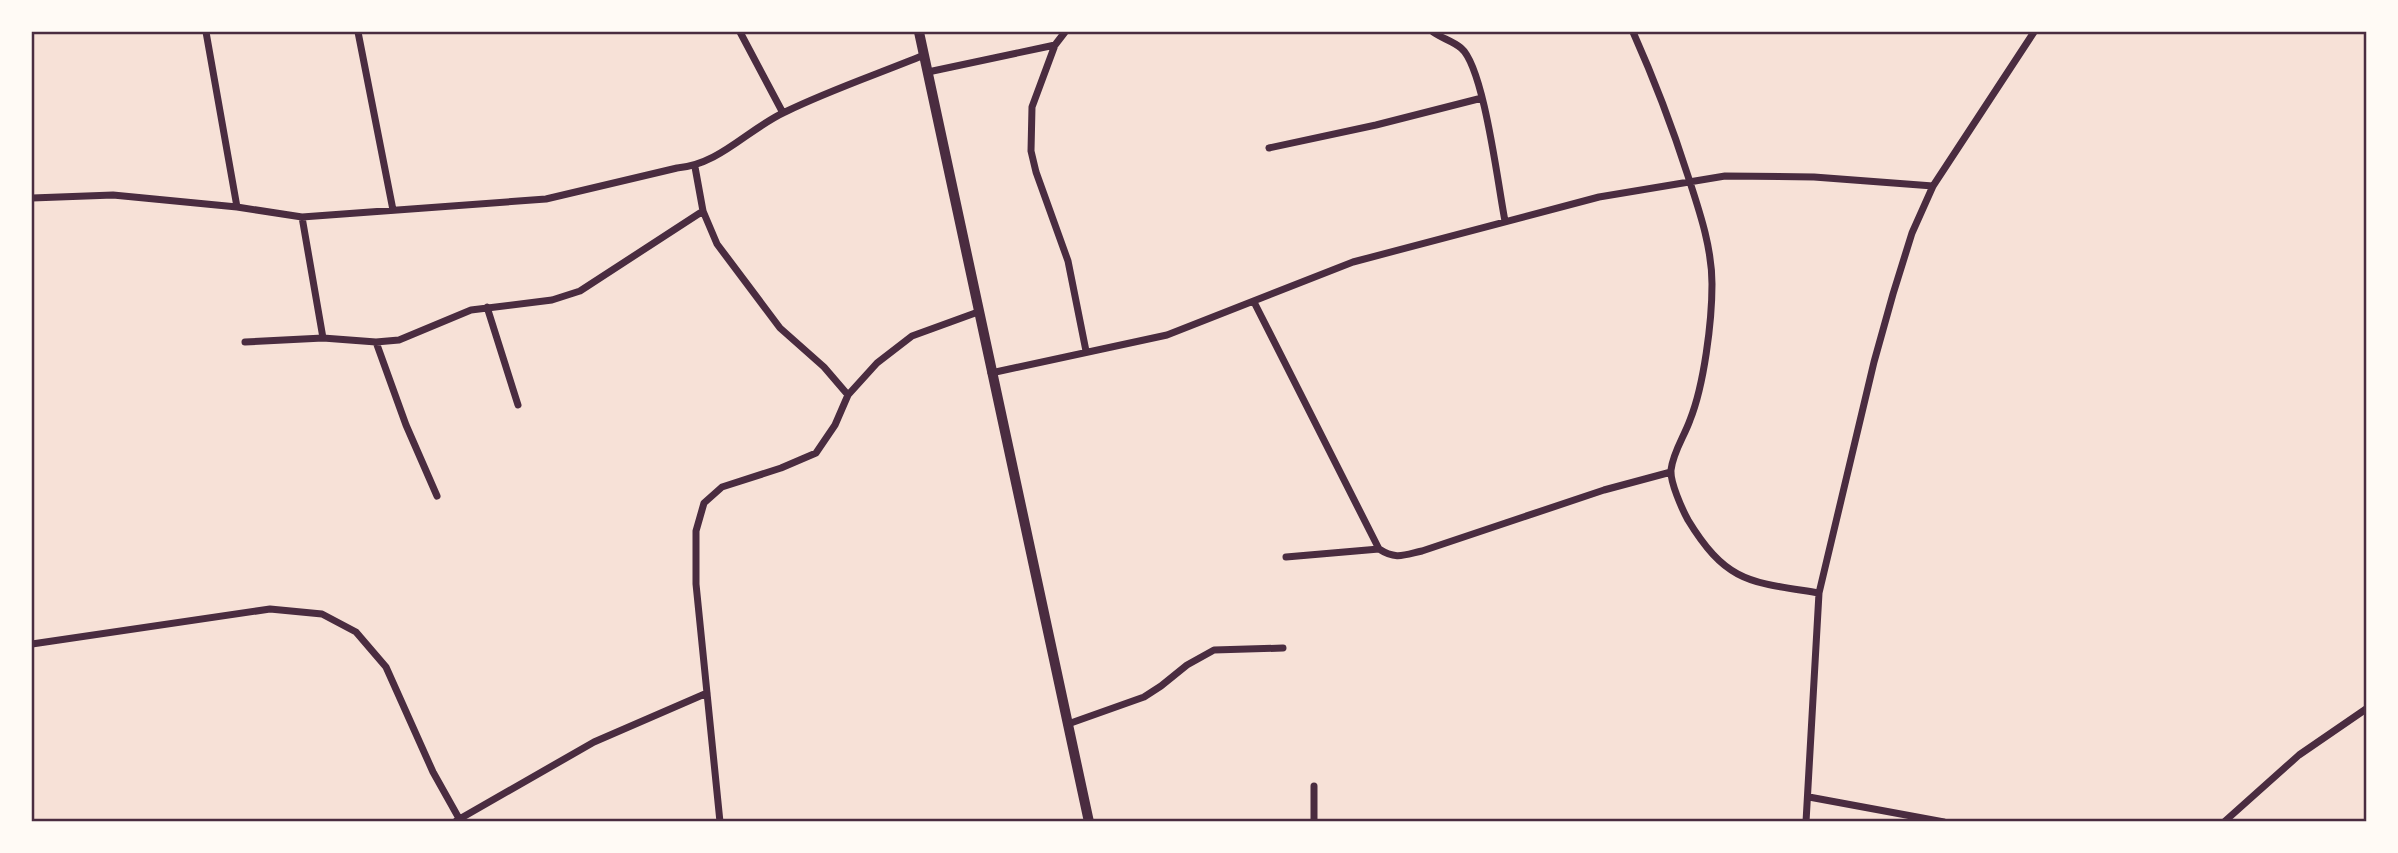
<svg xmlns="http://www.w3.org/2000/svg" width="2398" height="853" font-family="Raleway,sans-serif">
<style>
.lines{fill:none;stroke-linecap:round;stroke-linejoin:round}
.minor{stroke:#4a2c40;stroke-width:7}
.tertiary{stroke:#4a2c40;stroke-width:10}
.neatline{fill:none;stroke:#4a2c40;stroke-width:2.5}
</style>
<rect width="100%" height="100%" fill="#f7e1d7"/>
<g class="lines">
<path class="minor" d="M 206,32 L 237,207
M 358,32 L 393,210
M 740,32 L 783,113
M 1065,32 L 1055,45 L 1032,107 L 1031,151 L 1036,172 L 1068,261 L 1086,351
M 1433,32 C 1441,38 1453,41 1461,48 C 1484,67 1498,186 1505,221
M 1633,32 C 1654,79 1672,126 1688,176 C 1699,210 1712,247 1712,284 C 1712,322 1704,385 1690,420 C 1684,437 1673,452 1671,470 C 1670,482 1682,509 1688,520 C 1727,584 1751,582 1819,593
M 928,72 L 1055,45
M 1269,148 L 1376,125 L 1482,98
M 695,167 L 703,211 L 717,244 L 780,328 L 824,367 L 848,395
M 32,198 L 113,195 L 237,207 L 302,217 L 546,199 L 677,168 C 719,165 748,129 785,112 C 830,90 878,74 924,55
M 302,217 L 323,338
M 1254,302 L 1379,549 C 1396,560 1404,555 1422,551 L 1604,490 L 1671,472
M 487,307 L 518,405
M 245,342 L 323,338 L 376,342 L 399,340 L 471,310 L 552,300 L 580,291 L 703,211
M 376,342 L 406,425 L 437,496
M 991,373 L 1167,335 L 1353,262 L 1599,197 L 1725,176 L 1814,177 L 1933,186
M 1286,557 L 1379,549
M 32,644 L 270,609 L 322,614 L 356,632 L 386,667 L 433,772 L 461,822
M 1068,724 L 1144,697 L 1161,686 L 1187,665 L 1214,650 L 1283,648
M 1809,797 L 1944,822
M 456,821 L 594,742 L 707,693
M 720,822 L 696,584 L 696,531 L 704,503 L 722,487 L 781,468 L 816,453 L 835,425 L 848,395 L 877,363 L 912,336 L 978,312
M 1314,822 L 1314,786
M 1806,822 L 1819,593 L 1874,362 L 1893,294 L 1912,233 L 1933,186 L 2034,32
M 2224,822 L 2299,755 L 2366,709"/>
<path class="tertiary" d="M 919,32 L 1089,822"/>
</g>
<rect width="2398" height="853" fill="none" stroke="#fffaf5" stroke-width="66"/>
<rect x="33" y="33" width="2332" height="787" class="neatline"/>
</svg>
